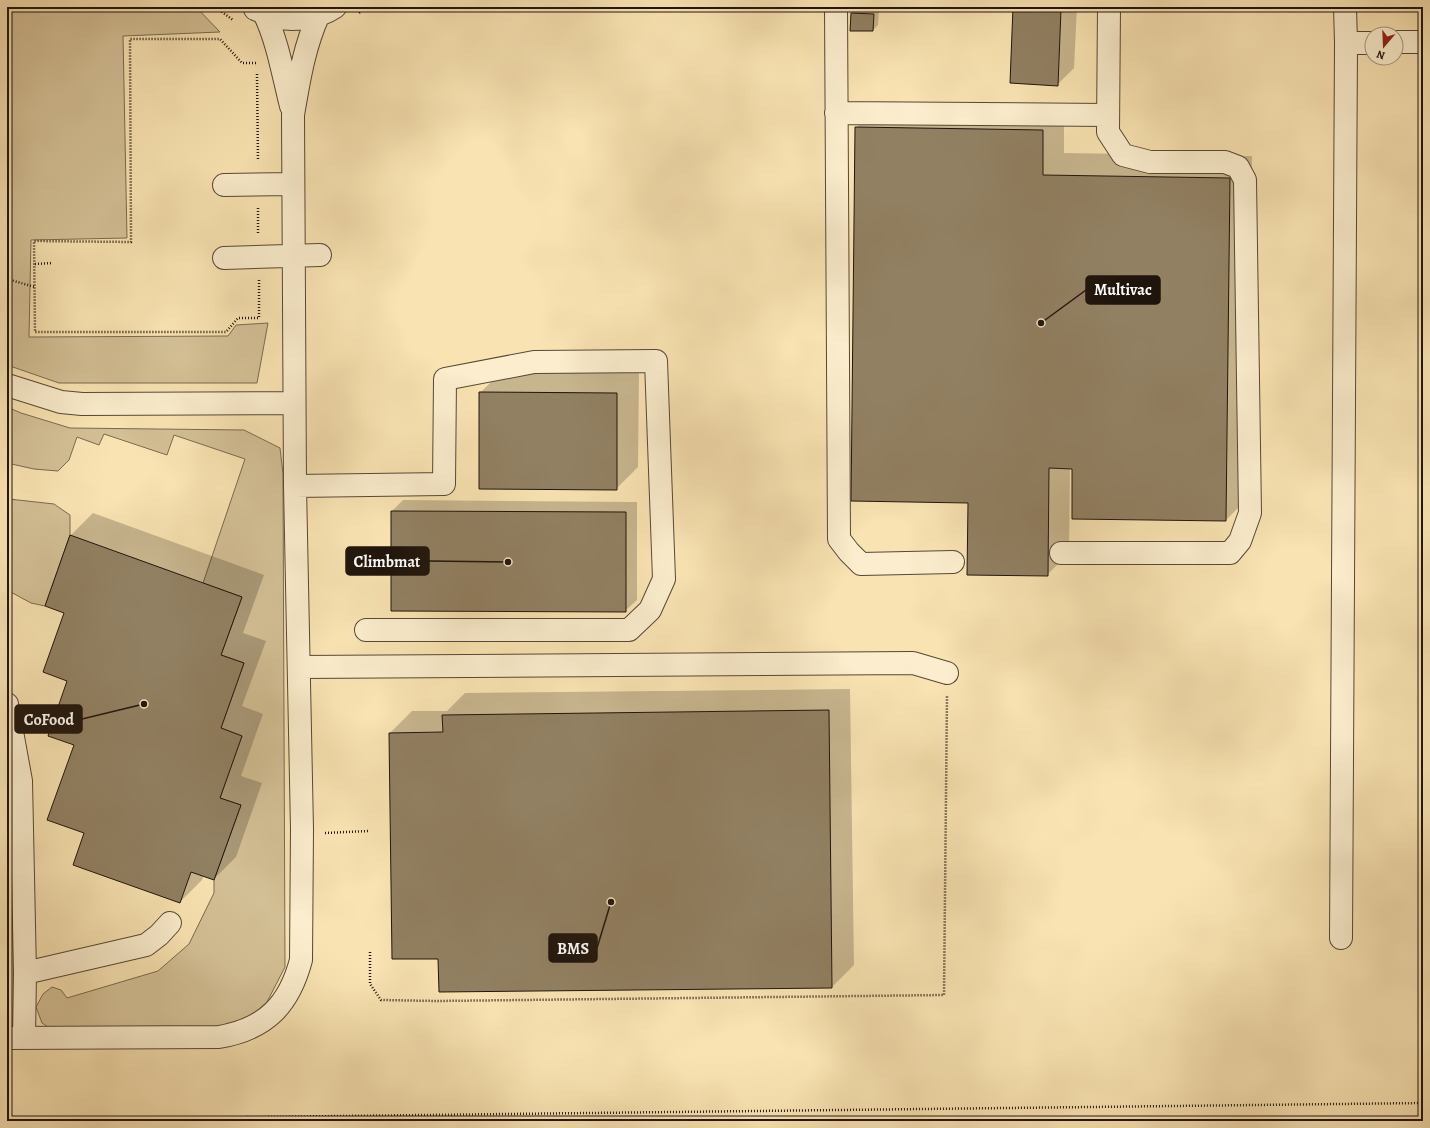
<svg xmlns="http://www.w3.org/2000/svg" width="1430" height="1128" font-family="Alegreya,serif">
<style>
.green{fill:#d4c096;stroke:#7a6a51}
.shadow{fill:#0003}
.building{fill:#918062;stroke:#20150c}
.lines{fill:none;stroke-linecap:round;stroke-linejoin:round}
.minor-casing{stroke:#564836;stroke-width:24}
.path{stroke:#20150c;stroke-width:2.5;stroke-dasharray:1 2;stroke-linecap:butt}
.minor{stroke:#fbedcd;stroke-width:22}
.leader{fill:none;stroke:#20150c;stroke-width:1.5}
.callout-dot{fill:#20150c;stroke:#fbedcd;stroke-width:1.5}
.callout{fill:#20150c;stroke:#20150c;stroke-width:1.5}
.callout-label{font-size:16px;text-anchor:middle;font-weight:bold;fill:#fff}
</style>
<rect width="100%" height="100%" fill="#f9e3b2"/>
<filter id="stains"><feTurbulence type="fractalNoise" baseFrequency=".005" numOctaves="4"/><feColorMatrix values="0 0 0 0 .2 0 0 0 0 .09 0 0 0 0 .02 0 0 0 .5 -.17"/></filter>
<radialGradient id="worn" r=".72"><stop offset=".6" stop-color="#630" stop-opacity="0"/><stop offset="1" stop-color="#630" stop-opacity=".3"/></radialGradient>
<path class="green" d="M 7,7 L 196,7 L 220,32 L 123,36 L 127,238 L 31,240 L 29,337 L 228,336 L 236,325 L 268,323 L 257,383 L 59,383 L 7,365 Z
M 7,407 L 21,413 L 70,428 L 244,430 L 280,448 L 283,474 L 285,967 L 267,1002 L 242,1024 L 210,1028 L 54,1031 L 42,1023 L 36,1007 L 43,994 L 52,987 L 61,990 L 67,998 L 158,971 L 189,944 L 214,893 L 214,880 L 241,805 L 220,798 L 242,736 L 221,728 L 244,663 L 221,655 L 242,597 L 203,583 L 245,459 L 174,435 L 167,455 L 104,434 L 99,445 L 77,437 L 69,460 L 58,471 L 34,469 L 7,463 Z
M 9,499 L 54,504 L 70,515 L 70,535 L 45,606 L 31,603 L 7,590 L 7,501 Z"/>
<path class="shadow" d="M 1014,7 L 1077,7 L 1074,68 L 1057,85 Z
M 857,8 L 879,9 L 878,25 L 873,30 L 852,14 Z
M 878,106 L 1064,109 L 1064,153 L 1252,156 L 1248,498 L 1226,520 L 1070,468 L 1069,553 L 1047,575 L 969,502 L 856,128 Z
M 502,371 L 639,372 L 638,467 L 616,489 L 480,393 Z
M 403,500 L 637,502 L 637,600 L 625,611 L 392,511 Z
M 93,513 L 264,575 L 243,633 L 266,641 L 242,706 L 263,714 L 241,776 L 262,783 L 236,857 L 214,879 L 204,875 L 202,880 L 180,902 L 86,833 L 69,680 L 65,612 L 71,535 Z
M 850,689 L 854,965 L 832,987 L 439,958 L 390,733 L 412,711 L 447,711 L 465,693 Z"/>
<path class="building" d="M 1013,7 L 1061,9 L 1058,86 L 1010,83 Z
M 851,13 L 874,14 L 873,31 L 850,31 Z
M 855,127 L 1043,130 L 1043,175 L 1230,178 L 1226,521 L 1072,519 L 1072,469 L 1049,468 L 1048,576 L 967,575 L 968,503 L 851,501 Z
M 479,392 L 617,393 L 617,490 L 479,489 Z
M 391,511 L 626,512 L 626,612 L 391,611 Z
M 70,535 L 242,597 L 221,655 L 244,663 L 221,728 L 242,736 L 220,798 L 241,805 L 214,880 L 191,872 L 180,903 L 73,865 L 84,833 L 47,820 L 74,745 L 48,736 L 67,681 L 43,672 L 64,613 L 45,606 Z
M 829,710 L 832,988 L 439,992 L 438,959 L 392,959 L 389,733 L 443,732 L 442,715 Z"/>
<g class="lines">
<defs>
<path id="minor" d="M 836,7 L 839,539 L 849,552 L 861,564 L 953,562
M 255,9 C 261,11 267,15 273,17 C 293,21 317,19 335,7
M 264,13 C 278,42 283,75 291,106
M 1396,42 L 1423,42
M 1346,43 L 1372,43
M 836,113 L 1108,115
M 224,185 L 293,184
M 224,258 L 320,255
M 7,385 L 61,402 L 82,404 L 294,403
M 295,486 L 444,484 L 445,379 L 534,362 L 656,361 L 664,579 L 650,610 L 629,630 L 366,630
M 1061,553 L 1230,553 L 1240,541 L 1250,513 L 1245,180 L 1238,167 L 1225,162 L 1150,162 L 1123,155 L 1108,132 L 1109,7
M 299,667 L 913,663 L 947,673
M 7,704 L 21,781 L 25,973 L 24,1038
M 1341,938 L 1346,43 L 1345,7
M 25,973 L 146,945 L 159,935 L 170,923
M 7,1038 L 219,1037 C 266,1029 289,1005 301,960 L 302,829 L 295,486 L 293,115 C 299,80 304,47 319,14"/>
</defs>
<use href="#minor" class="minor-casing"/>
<path class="path" d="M 218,7 L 222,12 L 233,20
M 359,13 L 366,7
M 256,63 L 242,63 L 220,39 L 130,39 L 131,242 L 34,241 L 35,332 L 226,332 L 238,318 L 259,318 L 259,280
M 257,74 L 258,161
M 258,208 L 258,233
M 35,264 L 53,263
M 7,279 L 35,287
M 325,833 L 368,831
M 370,952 L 370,984 L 381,1000 L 437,1001 L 944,995 L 947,695
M 7,1120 L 1423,1103"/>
<use href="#minor" class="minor"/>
</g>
<path class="leader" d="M1041 323L1086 290M508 562L429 561M144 704L82 719M611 902L597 948"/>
<g class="callout-dot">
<circle cx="1041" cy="323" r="4"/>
<circle cx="508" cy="562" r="4"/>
<circle cx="144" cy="704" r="4"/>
<circle cx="611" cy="902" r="4"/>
</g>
<g class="callout">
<rect x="1086" y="276" width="74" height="28" rx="4"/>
<rect x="346" y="547" width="83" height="28" rx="4"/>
<rect x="15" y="705" width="67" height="28" rx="4"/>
<rect x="549" y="934" width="48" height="28" rx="4"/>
</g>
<g class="callout-label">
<text x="1123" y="295">Multivac</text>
<text x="387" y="567">Climbmat</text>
<text x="49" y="725">CoFood</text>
<text x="573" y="954">BMS</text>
</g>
<rect width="1430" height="1128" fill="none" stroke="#f9e3b2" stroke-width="24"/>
<rect x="8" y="8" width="1414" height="1112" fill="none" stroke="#20150c" stroke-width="2"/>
<rect x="12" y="12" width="1406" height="1104" fill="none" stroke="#20150c"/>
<g transform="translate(1384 46) rotate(199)"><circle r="19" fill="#fbedcd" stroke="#a39780"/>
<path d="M0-3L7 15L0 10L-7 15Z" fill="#8f2418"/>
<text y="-6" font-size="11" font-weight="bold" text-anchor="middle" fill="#20150c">N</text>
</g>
<rect width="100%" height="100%" filter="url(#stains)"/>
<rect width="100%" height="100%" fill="url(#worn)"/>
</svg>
